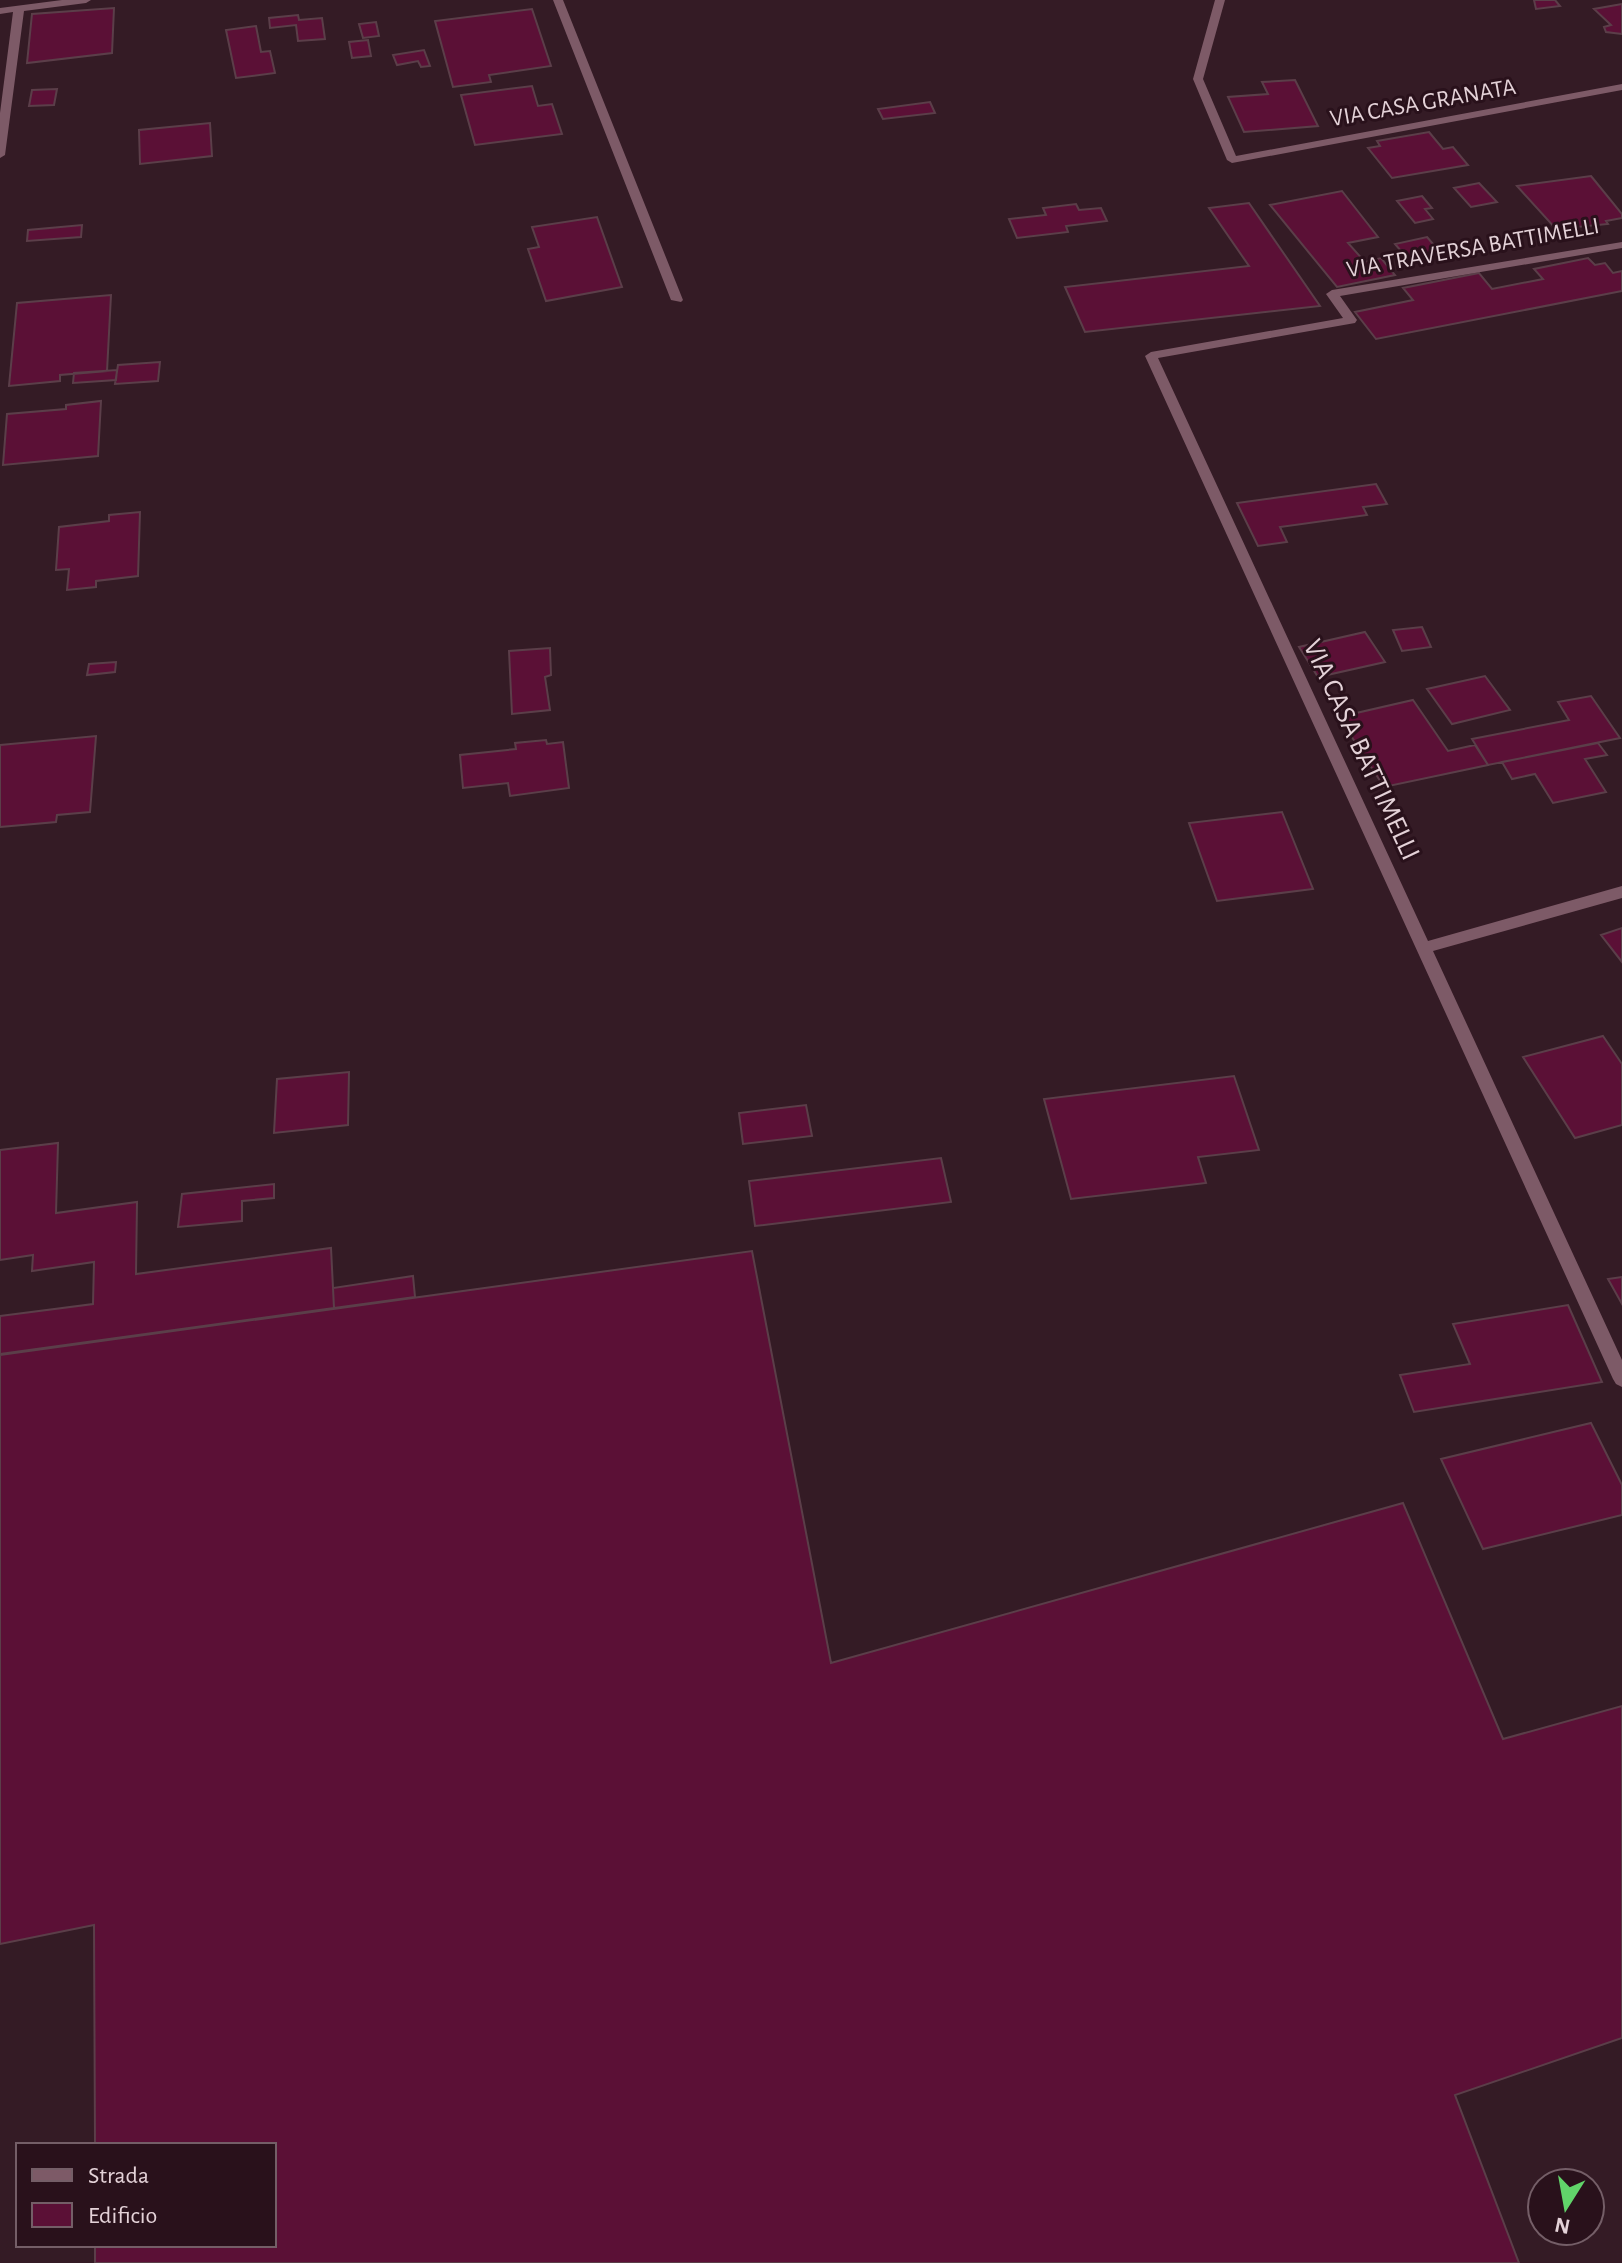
<svg xmlns="http://www.w3.org/2000/svg" width="1622" height="2263" font-family="'Alegreya Sans',sans-serif">
<style>
.building{fill:#5b1036;stroke:#5b3e49;stroke-width:2}
.lines{fill:none;stroke-linecap:round;stroke-linejoin:round}
.minor{fill:#7d5a67;fill-rule:evenodd}
.labels{text-anchor:middle;dominant-baseline:central;stroke-width:6;stroke-linejoin:round;paint-order:stroke}
.far-street-label{font-size:24px;fill:#e4d2d8;stroke:#29111b}
.street-label{font-size:28px;fill:#e4d2d8;stroke:#29111b}
</style>
<rect width="100%" height="100%" fill="#341b25"/>
<path class="building" d="M 1534,0 L 1555,0 L 1560,6 L 1536,9 Z
M 1622,4 L 1622,34 L 1606,32 L 1604,27 L 1611,25 L 1594,9 Z
M 114,8 L 112,53 L 27,63 L 32,14 Z
M 532,9 L 551,66 L 489,75 L 491,82 L 453,87 L 435,21 Z
M 298,15 L 299,20 L 322,18 L 325,39 L 298,41 L 296,25 L 270,28 L 269,18 Z
M 376,22 L 379,36 L 363,38 L 359,24 Z
M 256,26 L 261,52 L 270,51 L 275,73 L 236,78 L 226,30 Z
M 368,40 L 371,56 L 352,58 L 349,42 Z
M 424,50 L 430,66 L 421,67 L 418,61 L 397,65 L 393,55 Z
M 1295,80 L 1318,126 L 1244,132 L 1228,97 L 1268,94 L 1262,82 Z
M 532,86 L 538,106 L 552,104 L 562,134 L 475,145 L 461,95 Z
M 57,89 L 54,105 L 29,106 L 32,90 Z
M 930,102 L 935,113 L 883,119 L 878,109 Z
M 210,123 L 212,156 L 140,164 L 139,130 Z
M 1429,132 L 1443,149 L 1453,147 L 1468,165 L 1392,178 L 1368,148 L 1380,146 L 1377,141 Z
M 1591,176 L 1622,214 L 1622,218 L 1606,221 L 1608,224 L 1556,229 L 1517,186 Z
M 1479,183 L 1497,202 L 1471,207 L 1454,188 Z
M 1342,191 L 1378,237 L 1348,243 L 1365,262 L 1381,258 L 1395,275 L 1337,287 L 1270,205 Z
M 1422,196 L 1432,208 L 1425,209 L 1433,219 L 1415,223 L 1397,201 Z
M 1249,203 L 1320,306 L 1085,332 L 1065,287 L 1249,266 L 1209,208 Z
M 1076,204 L 1079,210 L 1101,208 L 1107,221 L 1066,226 L 1068,232 L 1017,238 L 1009,219 L 1046,215 L 1043,208 Z
M 597,217 L 622,287 L 546,301 L 528,249 L 539,247 L 532,227 Z
M 82,225 L 81,237 L 27,241 L 28,230 Z
M 1427,237 L 1439,251 L 1407,258 L 1395,244 Z
M 1588,258 L 1595,265 L 1605,263 L 1613,273 L 1622,271 L 1622,291 L 1376,339 L 1355,312 L 1413,300 L 1403,288 L 1479,273 L 1492,289 L 1543,279 L 1534,269 Z
M 111,295 L 107,371 L 60,375 L 60,381 L 9,386 L 17,303 Z
M 160,362 L 158,381 L 115,384 L 118,365 Z
M 117,370 L 116,380 L 73,383 L 74,373 Z
M 101,401 L 98,456 L 3,465 L 7,414 L 66,409 L 66,405 Z
M 1376,484 L 1387,504 L 1363,507 L 1367,515 L 1280,527 L 1287,542 L 1258,546 L 1237,503 Z
M 140,512 L 138,576 L 96,581 L 96,587 L 67,590 L 69,569 L 56,570 L 59,527 L 109,521 L 109,515 Z
M 1422,627 L 1431,647 L 1402,651 L 1393,630 Z
M 1365,632 L 1385,662 L 1318,677 L 1299,647 Z
M 550,648 L 551,675 L 545,677 L 550,710 L 512,714 L 509,651 Z
M 116,662 L 115,672 L 87,675 L 89,664 Z
M 1485,676 L 1510,710 L 1452,724 L 1427,689 Z
M 1591,696 L 1620,738 L 1488,765 L 1472,739 L 1569,720 L 1558,702 Z
M 1413,700 L 1448,751 L 1475,745 L 1488,765 L 1384,787 L 1339,717 Z
M 96,736 L 90,812 L 57,815 L 56,822 L 0,827 L 0,745 Z
M 546,740 L 547,744 L 563,742 L 569,788 L 510,796 L 508,783 L 463,788 L 460,755 L 516,749 L 515,743 Z
M 1598,743 L 1607,755 L 1585,759 L 1606,792 L 1553,803 L 1535,774 L 1512,779 L 1502,762 Z
M 1282,812 L 1313,889 L 1217,901 L 1189,823 Z
M 1622,928 L 1622,962 L 1601,935 Z
M 1603,1036 L 1622,1064 L 1622,1125 L 1575,1138 L 1523,1057 Z
M 349,1072 L 348,1125 L 274,1133 L 277,1079 Z
M 1234,1076 L 1259,1150 L 1198,1157 L 1206,1183 L 1071,1199 L 1044,1099 Z
M 806,1105 L 812,1136 L 743,1144 L 739,1113 Z
M 58,1143 L 56,1213 L 137,1202 L 136,1274 L 331,1248 L 334,1308 L 0,1354 L 0,1316 L 93,1304 L 94,1262 L 32,1271 L 33,1255 L 0,1260 L 0,1150 Z
M 941,1158 L 951,1202 L 755,1226 L 749,1181 Z
M 274,1184 L 274,1198 L 242,1201 L 242,1221 L 178,1227 L 182,1194 Z
M 752,1251 L 831,1663 L 1403,1503 L 1503,1739 L 1622,1706 L 1622,2038 L 1455,2095 L 1519,2263 L 95,2263 L 95,2245 L 274,2245 L 274,2145 L 95,2145 L 94,1925 L 0,1944 L 0,1355 Z
M 413,1276 L 415,1297 L 334,1308 L 333,1288 Z
M 1622,1277 L 1622,1304 L 1608,1279 Z
M 1568,1305 L 1602,1382 L 1414,1412 L 1400,1375 L 1470,1364 L 1453,1324 Z
M 1591,1423 L 1622,1485 L 1622,1515 L 1483,1549 L 1441,1459 Z"/>
<g class="lines">
<path class="minor" d="M 62,0 L 91,0 L 86,3 L 24,11 L 5,155 L 0,158 L 0,113 L 13,12 L 0,14 L 0,8 Z
M 553,0 L 563,0 L 683,300 L 681,302 L 671,300 Z
M 1215,0 L 1225,0 L 1203,79 L 1236,156 L 1622,84 L 1622,90 L 1232,163 L 1227,160 L 1193,79 Z
M 1622,242 L 1622,248 L 1340,296 L 1357,320 L 1355,323 L 1158,358 L 1428,941 L 1622,886 L 1622,898 L 1433,951 L 1622,1360 L 1622,1387 L 1616,1384 L 1613,1379 L 1145,356 L 1151,352 L 1343,318 L 1326,294 L 1332,290 Z"/>
</g>
<g class="labels">
<g class="far-street-label">
<text transform="translate(1423 103) rotate(-10)">VIA CASA GRANATA</text>
<text transform="translate(1473 248) rotate(-10)">VIA TRAVERSA BATTIMELLI</text>
</g>
<g class="street-label">
<text transform="translate(1361 750) rotate(65)">VIA CASA BATTIMELLI</text>
</g>
</g>
<rect x="16" y="2143" width="260" height="104" fill="#29111b" stroke="#745e67" stroke-width="2"/>
<rect x="32" y="2169" width="40" height="12" fill="#7d5a67" stroke="#745e67" stroke-width="2"/>
<text x="88" y="2183" font-size="24" fill="#e4d2d8">Strada</text>
<rect x="32" y="2203" width="40" height="24" fill="#5b1036" stroke="#745e67" stroke-width="2"/>
<text x="88" y="2223" font-size="24" fill="#e4d2d8">Edificio</text>
<g transform="translate(1566 2207) rotate(191)"><circle r="38" fill="#29111b" stroke="#745e67" stroke-width="2"/>
<path d="M0-6L14 30L0 20L-14 30Z" fill="#61d46a"/>
<text y="-12" font-size="22" font-weight="bold" text-anchor="middle" fill="#e4d2d8">N</text>
</g>
</svg>
